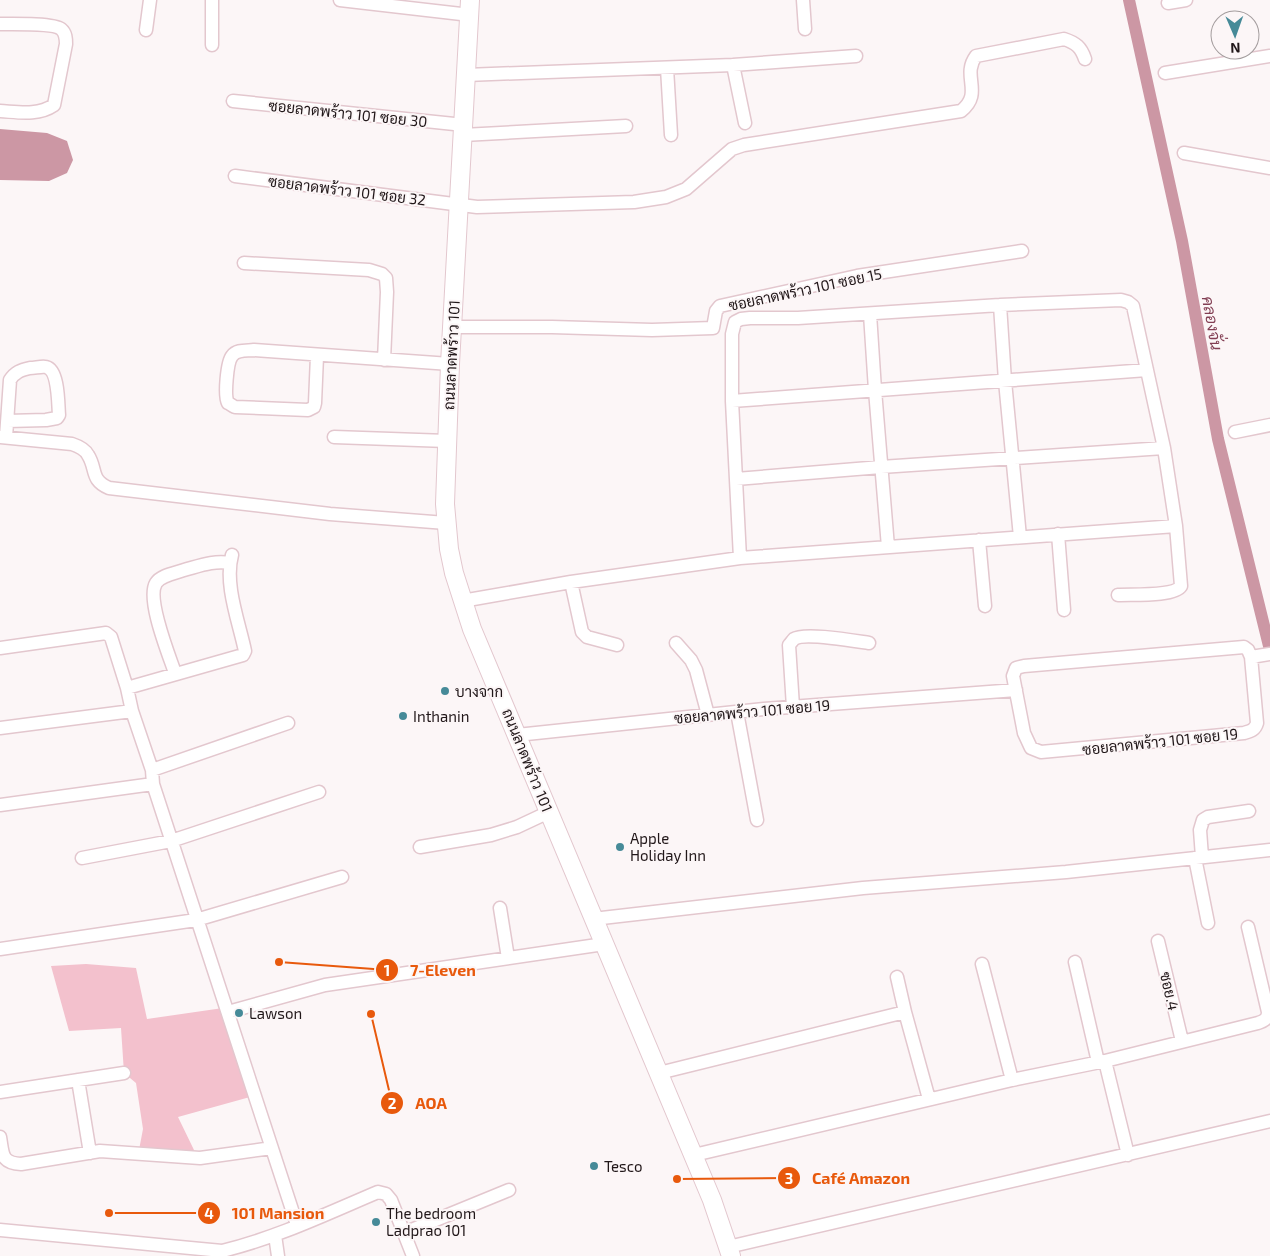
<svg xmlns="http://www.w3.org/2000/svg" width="1270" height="1256" font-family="'Exo 2',Sarabun,sans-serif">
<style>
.green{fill:#f3c1cd}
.water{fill:#cc97a4}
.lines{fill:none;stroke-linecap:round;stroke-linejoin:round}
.canal{stroke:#cc97a4;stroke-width:12}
.street-casing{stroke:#e3c7ce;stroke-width:15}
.secondary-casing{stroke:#e3c7ce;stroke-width:20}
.street{stroke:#fff;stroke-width:12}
.secondary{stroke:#fff;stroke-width:18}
.poi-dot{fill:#468a98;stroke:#fcf6f7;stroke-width:2}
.labels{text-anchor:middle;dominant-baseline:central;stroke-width:4;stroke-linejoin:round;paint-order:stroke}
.street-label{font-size:15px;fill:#211719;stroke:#fcf6f7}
.poi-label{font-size:15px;fill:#211719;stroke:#fcf6f7;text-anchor:start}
.water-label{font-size:16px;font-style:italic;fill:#823e53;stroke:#fcf6f7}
.leader{fill:none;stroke:#e8590c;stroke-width:2}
.callout-dot{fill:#e8590c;stroke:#fcf6f7;stroke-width:2}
.mark-label{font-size:15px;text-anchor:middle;font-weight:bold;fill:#fff}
.callout-label{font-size:16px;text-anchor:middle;font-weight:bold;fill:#e8590c;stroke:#fcf6f7;stroke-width:4;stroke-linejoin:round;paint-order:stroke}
</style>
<rect width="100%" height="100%" fill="#fcf6f7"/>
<path class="green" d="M 86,964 L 136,968 L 147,1019 L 223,1008 L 250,1097 L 178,1117 L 194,1150 L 139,1150 L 143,1129 L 136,1083 L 124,1073 L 121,1028 L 69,1031 L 51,966 Z"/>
<path class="water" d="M 0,129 L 47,133 L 67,141 L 73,160 L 67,173 L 49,181 L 0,180 Z"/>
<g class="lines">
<path class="canal" d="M 1129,0 L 1182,241 L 1218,439 L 1270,650"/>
<defs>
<path id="street" d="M 340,0 L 470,15
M 803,0 L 805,29
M 1168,3 L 1186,0
M 0,24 C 11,24 54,23 61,29 C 66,33 66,39 66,44 L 54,105 C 38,116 18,112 0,111
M 146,30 L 150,0
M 212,45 L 212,0
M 733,65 L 745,123
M 667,68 L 671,135
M 1165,73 L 1270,56
M 466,75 L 733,65 L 856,56
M 233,101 L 464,125
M 463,135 L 626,126
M 1184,153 L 1270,168
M 235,176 L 477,207 L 634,202 L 666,197 L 686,189 L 732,149 L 744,145 L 961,111 C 984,93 961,76 976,56 L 1064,39 C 1076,43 1081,47 1085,59
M 244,263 L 369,270 L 382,274 L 386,278 L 387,292 L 384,360
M 1000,305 L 1005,381 L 1020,537
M 870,314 L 875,390 L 888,547
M 452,327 L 552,327 L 652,330 L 713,328 L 716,311 L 720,306 L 857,276 L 1022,251
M 317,356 L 315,403 L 314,407 L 308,410 L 235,407 C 234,407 229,403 228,403 C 224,396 227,362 232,356 C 237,349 247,351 254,350 L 450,364
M 732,401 L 1147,370
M 1235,432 L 1270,425
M 0,437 L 72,444 C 78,446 85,449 88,455 C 97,469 90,480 109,488 L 330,514 L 446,523
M 6,437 L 10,380 C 15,372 21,370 30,368 C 35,368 42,366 46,367 C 59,370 58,405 59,415 L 57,418 L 46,420 L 7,421
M 334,437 L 447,441
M 736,479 L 881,467 L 1164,448
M 1058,534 L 1064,610
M 979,540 L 985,606
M 740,558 L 732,401 L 732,334 L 735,322 L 741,319 L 750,318 L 798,318 L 1000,305 L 1121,300 L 1128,302 L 1133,306 L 1164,448 L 1176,526 L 1181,586 C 1174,597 1131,594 1118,595
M 571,582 L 582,632 L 587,637 L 617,645
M 462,601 L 571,582 L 740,558 L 1176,526
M 676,643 L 691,660 L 696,670 L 708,715
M 1244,647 L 1248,650 L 1251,657 L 1257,723 C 1255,730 1251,731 1244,733 L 1041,752 L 1031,748 L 1024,733 L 1013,676 L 1016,668 L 1024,666 Z
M 0,648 L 106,633 L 111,637 L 127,688 L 132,711 L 152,770 L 153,784 L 297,1225
M 1251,657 L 1270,654
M 175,673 C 169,655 146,599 156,583 C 161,575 176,573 184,570 C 199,566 214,560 230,563
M 127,688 L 243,655 L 245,651 C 239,622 224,584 232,555
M 793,707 L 789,645 C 791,643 792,641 794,639 C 804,632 855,641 869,643
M 737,712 L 757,820
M 0,728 L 132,711
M 517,735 L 764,709 L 1016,690
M 152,770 L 288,723
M 0,805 L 153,784
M 420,847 L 491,835 L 517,827 L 549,812
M 1202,857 L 1200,830 L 1203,820 L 1208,817 L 1249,811
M 82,858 L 171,841 L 319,792
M 1195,858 L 1208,923
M 500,908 L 508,958
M 593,919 L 863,888 L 1066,872 L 1270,850
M 1158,941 L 1182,1041
M 0,949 L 196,920 L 342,877
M 1075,962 L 1098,1062
M 982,964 L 1012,1080
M 897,977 L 905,1012
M 228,1012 L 325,985 L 604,944
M 1105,1061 L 1128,1155
M 659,1073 L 905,1012 L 929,1099
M 78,1080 L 90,1153
M 0,1092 L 124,1073
M 0,1137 C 3,1154 1,1163 21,1164 L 100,1151 L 200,1158 L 272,1148
M 694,1155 L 1012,1080 L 1105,1061 L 1258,1023 C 1264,1021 1268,1019 1268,1012 L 1248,927
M 0,1230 L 222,1251 C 276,1238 326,1214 378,1192 L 386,1194 L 391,1200 L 413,1256
M 404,1233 L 509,1190
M 275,1235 L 278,1256
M 728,1247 L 1270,1121"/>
<path id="secondary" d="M 470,0 L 450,364 L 445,504 L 449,549 L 454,573 L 472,629 L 712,1200 L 731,1256"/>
</defs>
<use href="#street" class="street-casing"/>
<use href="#secondary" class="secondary-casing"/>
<use href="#street" class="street"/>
<use href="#secondary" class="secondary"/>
</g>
<g class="poi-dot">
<circle cx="445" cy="691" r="5"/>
<circle cx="403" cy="716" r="5"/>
<circle cx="620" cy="847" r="5"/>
<circle cx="239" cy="1013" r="5"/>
<circle cx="594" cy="1166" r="5"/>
<circle cx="376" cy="1222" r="5"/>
</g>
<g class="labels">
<g class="street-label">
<text transform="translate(348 113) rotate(6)">ซอยลาดพร้าว 101 ซอย 30</text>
<text transform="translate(347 190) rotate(7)">ซอยลาดพร้าว 101 ซอย 32</text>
<text transform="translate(805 289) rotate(-12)">ซอยลาดพร้าว 101 ซอย 15</text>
<text transform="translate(451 355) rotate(-87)">ถนนลาดพร้าว 101</text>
<text transform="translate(752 711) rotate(-5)">ซอยลาดพร้าว 101 ซอย 19</text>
<text transform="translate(1160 741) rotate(-6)">ซอยลาดพร้าว 101 ซอย 19</text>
<text transform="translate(528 760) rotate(68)">ถนนลาดพร้าว 101</text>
<text transform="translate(1170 991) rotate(77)">ซอย.4</text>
</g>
<g class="poi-label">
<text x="455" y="691">บางจาก</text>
<text x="413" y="716">Inthanin</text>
<text x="630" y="838">Apple<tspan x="630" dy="17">Holiday Inn</tspan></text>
<text x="249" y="1013">Lawson</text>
<text x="604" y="1166">Tesco</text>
<text x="386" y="1213">The bedroom<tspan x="386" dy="17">Ladprao 101</tspan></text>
</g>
<g class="water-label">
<text transform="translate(1213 323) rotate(80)">คลองจั่น</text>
</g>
</g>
<path class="leader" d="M279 962L387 970M371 1014L392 1103M677 1179L789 1178M109 1213L209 1213"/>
<g class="callout-dot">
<circle cx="279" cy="962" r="5"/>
<circle cx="371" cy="1014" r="5"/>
<circle cx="677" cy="1179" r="5"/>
<circle cx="109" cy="1213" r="5"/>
<circle cx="387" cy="970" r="12"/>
<circle cx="392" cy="1103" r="12"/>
<circle cx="789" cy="1178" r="12"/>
<circle cx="209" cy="1213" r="12"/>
</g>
<g class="mark-label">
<text x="387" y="976">1</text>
<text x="392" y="1109">2</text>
<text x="789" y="1184">3</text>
<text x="209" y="1219">4</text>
</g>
<g class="callout-label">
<text x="443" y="976">7-Eleven</text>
<text x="431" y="1109">AOA</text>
<text x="861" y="1184">Café Amazon</text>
<text x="278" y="1219">101 Mansion</text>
</g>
<g transform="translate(1235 35) rotate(178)"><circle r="24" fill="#fcf6f7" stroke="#a49d9e"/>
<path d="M0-4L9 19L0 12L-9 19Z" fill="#468a98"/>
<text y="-8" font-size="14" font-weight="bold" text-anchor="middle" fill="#211719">N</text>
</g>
</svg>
